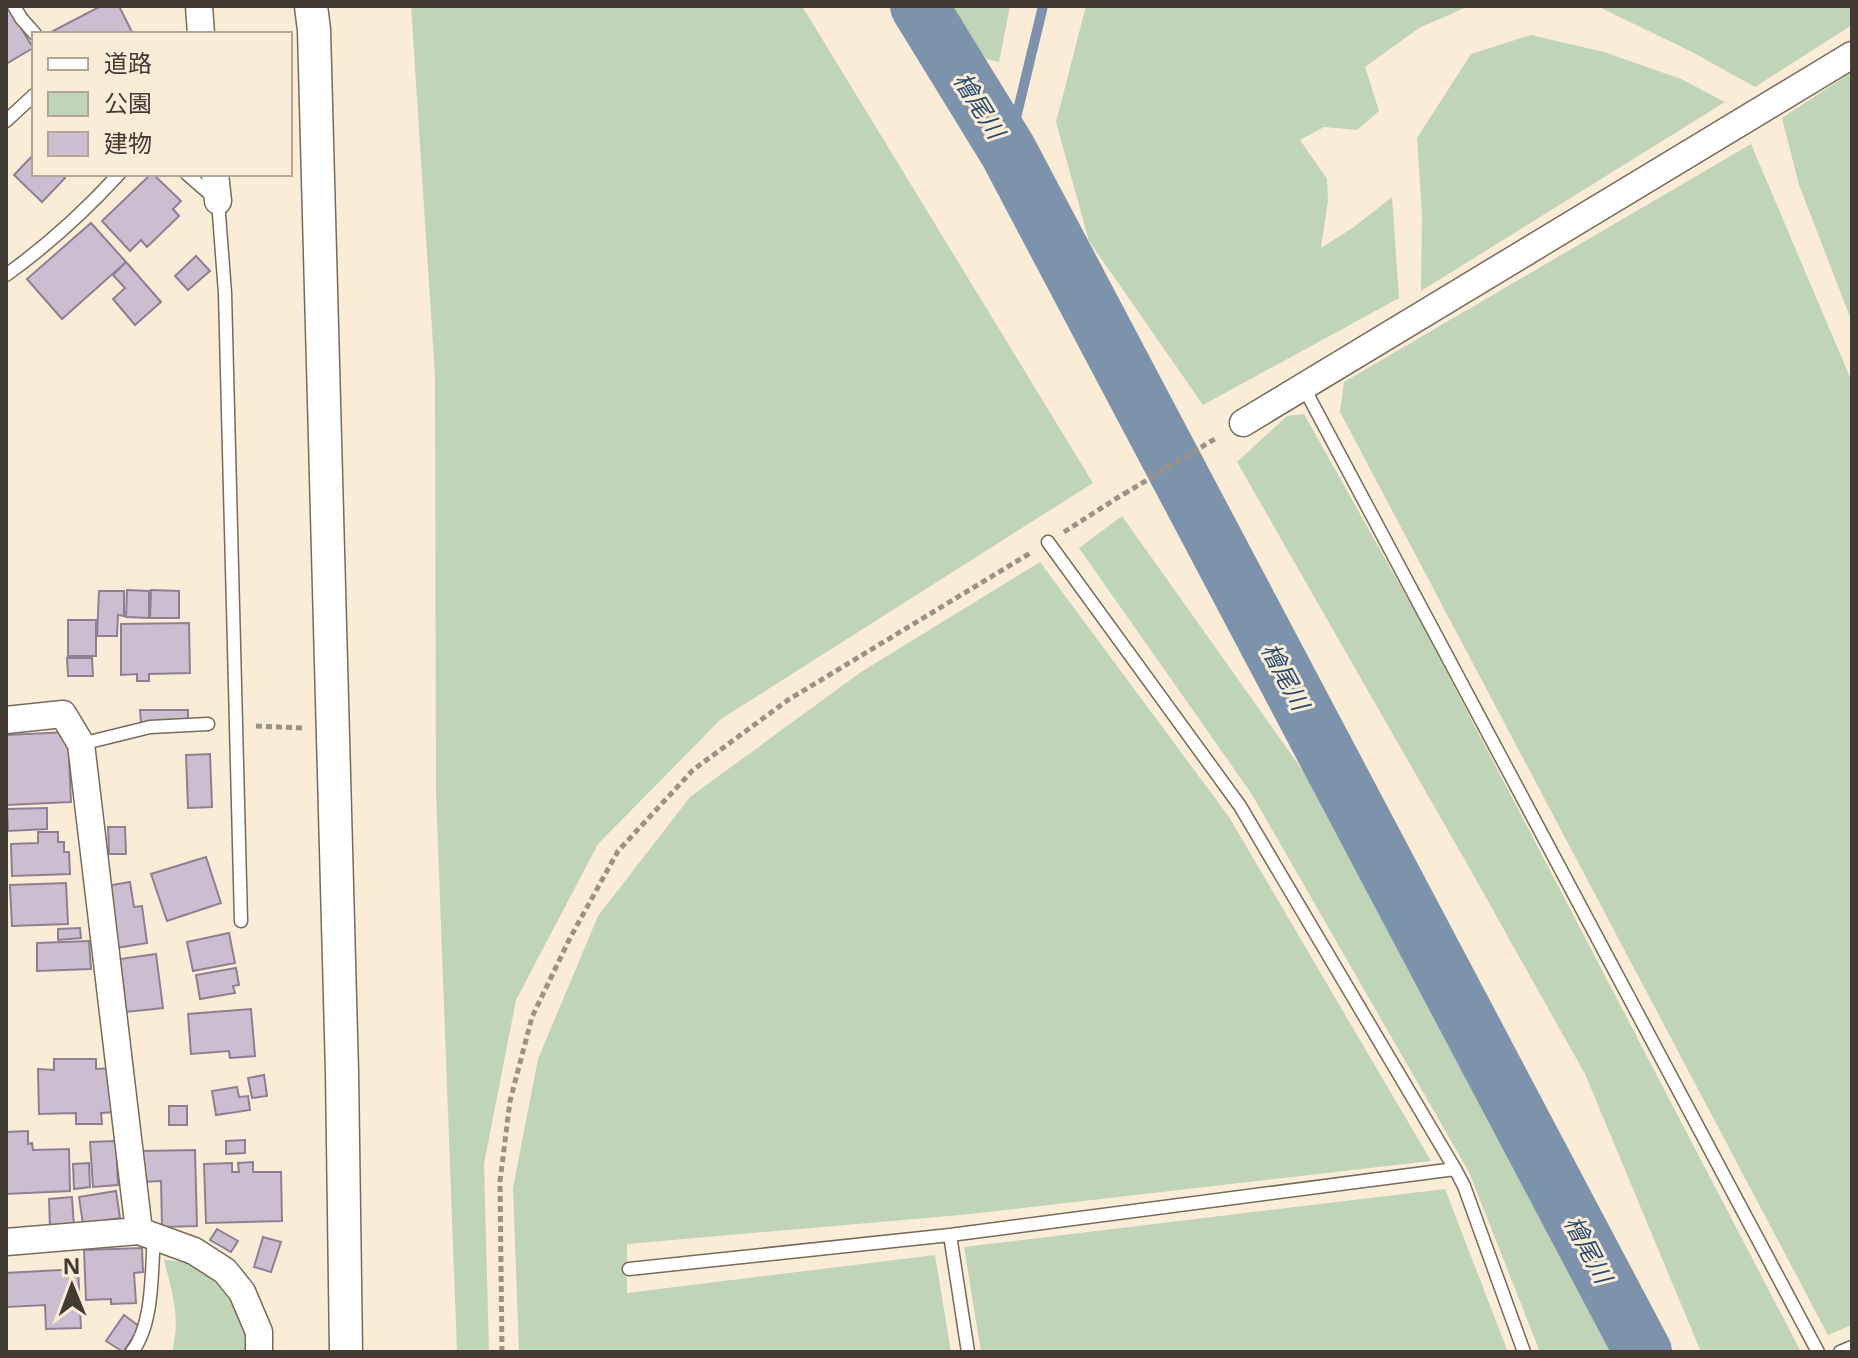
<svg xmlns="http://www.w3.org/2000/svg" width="1858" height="1358" font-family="'Noto Sans','Noto Sans JP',sans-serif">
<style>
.green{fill:#c0d4b8}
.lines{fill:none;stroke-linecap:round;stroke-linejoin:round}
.stream{stroke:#7d93ac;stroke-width:10}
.river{stroke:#7d93ac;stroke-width:58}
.building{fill:#ccbdd1;stroke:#8e8093;stroke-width:2}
.service-casing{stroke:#786b59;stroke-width:15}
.minor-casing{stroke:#786b59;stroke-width:29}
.tertiary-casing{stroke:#786b59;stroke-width:35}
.path{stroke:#9c9183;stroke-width:5;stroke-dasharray:6 4;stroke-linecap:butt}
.service{stroke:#fff;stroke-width:12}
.minor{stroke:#fff;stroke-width:26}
.tertiary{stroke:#fff;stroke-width:32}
.labels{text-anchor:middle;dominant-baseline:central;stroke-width:6;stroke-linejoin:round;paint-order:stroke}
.water-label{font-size:24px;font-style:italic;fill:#264a6f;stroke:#fbecd8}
</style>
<rect width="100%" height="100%" fill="#fbecd8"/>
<path class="green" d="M 411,6 L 802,6 L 1093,483 L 721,719 L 598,844 L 516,1000 L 484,1164 L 489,1352 L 457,1352 L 436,792 L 435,376 Z
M 945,6 L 1010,6 L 999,62 L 986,59 Z
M 1086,6 L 1469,6 L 1419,28 L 1365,67 L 1379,111 L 1357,130 L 1324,127 L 1300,140 L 1327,179 L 1328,201 L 1321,248 L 1354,227 L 1392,197 L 1399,298 L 1203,405 L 1089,241 L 1056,122 Z
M 1597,6 L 1852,6 L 1852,25 L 1755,87 L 1692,52 Z
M 1531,35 L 1604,52 L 1681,79 L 1725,102 L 1421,291 L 1422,214 L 1417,138 L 1471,54 Z
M 1852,72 L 1852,322 L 1799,185 L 1782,118 Z
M 1751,144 L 1852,382 L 1852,1325 L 1828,1335 L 1340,412 L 1344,382 Z
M 1304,414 L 1419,619 L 1801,1352 L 1701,1352 L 1585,1074 L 1466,862 L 1237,462 L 1287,416 Z
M 1122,516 L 1345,830 L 1549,1202 L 1627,1352 L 1540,1352 L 1469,1172 L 1251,793 L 1079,548 Z
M 1040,562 L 1229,817 L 1431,1161 L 961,1215 L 627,1244 L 627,1293 L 935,1255 L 951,1352 L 519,1352 L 513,1188 L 538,1059 L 598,916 L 690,797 L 861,672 Z
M 1445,1189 L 1508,1352 L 981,1352 L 964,1247 Z
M 164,1260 L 198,1263 L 217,1277 L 246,1317 L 248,1352 L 172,1352 C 181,1318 172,1292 164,1260 Z"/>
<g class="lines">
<path class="stream" d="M 1008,151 L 1043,6"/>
<path class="river" d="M 919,6 L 1008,151 L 1643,1352"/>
</g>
<path class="building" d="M 6,6 L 8,6 L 33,48 L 6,64 Z
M 101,6 L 119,6 L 133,34 L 53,34 L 51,32 Z
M 34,154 L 34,174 L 61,174 L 65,178 L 42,202 L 14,175 Z
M 151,174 L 153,174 L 181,201 L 173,209 L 179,216 L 147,247 L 141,240 L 130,251 L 102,221 Z
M 91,223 L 126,262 L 62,319 L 27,279 Z
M 196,256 L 210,271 L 188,290 L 175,276 Z
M 126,262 L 161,302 L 135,325 L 113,299 L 125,288 L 113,275 Z
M 127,590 L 149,591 L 149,618 L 126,617 Z
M 151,590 L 179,591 L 179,618 L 150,618 Z
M 99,591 L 124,591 L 124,616 L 118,615 L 117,636 L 97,636 Z
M 68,620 L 96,620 L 96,656 L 68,656 Z
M 189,623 L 190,673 L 149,674 L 149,681 L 137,681 L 137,674 L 121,675 L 121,624 Z
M 67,658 L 92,658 L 93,676 L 68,676 Z
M 140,710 L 188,710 L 188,723 L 141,724 Z
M 68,732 L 71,802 L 6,805 L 6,735 Z
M 210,754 L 212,807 L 188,808 L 186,755 Z
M 47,808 L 47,829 L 8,831 L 7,809 Z
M 108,827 L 125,827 L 126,854 L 109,854 Z
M 38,832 L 58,832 L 58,842 L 64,842 L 64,852 L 69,852 L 70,874 L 12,876 L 11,844 L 38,843 Z
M 206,857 L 221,903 L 167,921 L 151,874 Z
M 130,882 L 134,907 L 142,906 L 147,943 L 116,948 L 106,886 Z
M 66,883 L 68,924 L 12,926 L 10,885 Z
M 80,928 L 81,938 L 58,940 L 58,929 Z
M 229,933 L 235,963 L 193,971 L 187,942 Z
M 89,941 L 91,969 L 37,971 L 37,943 Z
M 156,954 L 163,1008 L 126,1012 L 120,959 Z
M 236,968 L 239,985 L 233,986 L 235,993 L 200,999 L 196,975 Z
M 251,1009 L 255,1056 L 230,1058 L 229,1051 L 191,1054 L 188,1014 Z
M 54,1059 L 96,1059 L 96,1069 L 114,1068 L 115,1112 L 101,1113 L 102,1124 L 76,1124 L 76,1113 L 39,1114 L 38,1069 L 54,1070 Z
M 264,1075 L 267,1096 L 252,1098 L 248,1078 Z
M 237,1087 L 239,1097 L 248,1096 L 250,1110 L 216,1115 L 212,1091 Z
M 169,1106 L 187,1106 L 187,1125 L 169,1125 Z
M 28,1131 L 28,1144 L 32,1143 L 33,1150 L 69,1149 L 70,1191 L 6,1194 L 6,1132 Z
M 245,1140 L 245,1153 L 226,1154 L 226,1141 Z
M 116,1141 L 118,1185 L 93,1187 L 90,1142 Z
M 195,1150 L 197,1226 L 162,1227 L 161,1181 L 143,1182 L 142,1151 Z
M 253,1162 L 253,1172 L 281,1172 L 282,1221 L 206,1223 L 204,1164 L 232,1163 L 232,1172 L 239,1172 L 238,1163 Z
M 89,1163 L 90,1187 L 74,1189 L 73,1164 Z
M 116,1191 L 120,1218 L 83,1224 L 79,1197 Z
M 72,1197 L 74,1228 L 50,1229 L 49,1199 Z
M 217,1229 L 238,1241 L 231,1252 L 210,1240 Z
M 263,1237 L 281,1242 L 271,1272 L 254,1267 Z
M 142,1248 L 143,1272 L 134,1273 L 136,1303 L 111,1304 L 111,1299 L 86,1300 L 84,1250 Z
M 78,1269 L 81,1328 L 46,1329 L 45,1305 L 7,1307 L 6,1273 Z
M 124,1315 L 140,1327 L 123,1352 L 106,1341 Z"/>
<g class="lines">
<defs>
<path id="service" d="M 14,6 L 21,18 L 35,34
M 6,121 L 34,95
M 187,174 L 218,201 L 225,293 L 241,921
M 6,275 C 48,245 85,211 119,174
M 1303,386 L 1818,1352
M 1048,542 L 1240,806 L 1455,1169 L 1464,1186 L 1524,1352
M 81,744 L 150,727 L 208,724
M 950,1235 L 968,1352
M 629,1269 L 950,1235 L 1455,1169
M 132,1352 C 154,1323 151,1273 154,1237
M 1840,1352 L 1852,1347"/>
<path id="minor" d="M 199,6 L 201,34
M 215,174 L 218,201
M 1243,423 L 1852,55
M 6,720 L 63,714 L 81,744 L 139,1231
M 6,1242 L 139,1231 L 194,1251 L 225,1271 L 242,1292 L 259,1332 L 259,1352"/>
<path id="tertiary" d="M 311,6 L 314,30 L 342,1072 L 346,1352"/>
</defs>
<use href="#service" class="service-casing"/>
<use href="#minor" class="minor-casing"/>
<use href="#tertiary" class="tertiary-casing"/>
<path class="path" d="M 1124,494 L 1218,437
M 1064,532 L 1125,493
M 256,726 L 302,728
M 502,1352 L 500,1181 L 510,1101 L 532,1017 L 570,938 L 618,851 L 693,770 L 788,700 L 1032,552"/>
<use href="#service" class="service"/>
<use href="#minor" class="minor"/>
<use href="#tertiary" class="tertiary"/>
</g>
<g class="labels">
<g class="water-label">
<text transform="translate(980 105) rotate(58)">檜尾川</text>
<text transform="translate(1286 676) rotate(62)">檜尾川</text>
<text transform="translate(1589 1249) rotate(62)">檜尾川</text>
</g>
</g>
<rect width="1858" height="1358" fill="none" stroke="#413b33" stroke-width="16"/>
<rect x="32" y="32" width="260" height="144" fill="#fbecd8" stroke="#b1a596" stroke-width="2"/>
<rect x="48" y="58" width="40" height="12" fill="#ffffff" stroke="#b1a596" stroke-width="2"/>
<text x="104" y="72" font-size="24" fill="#413b33">道路</text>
<rect x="48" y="92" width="40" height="24" fill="#c0d4b8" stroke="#b1a596" stroke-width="2"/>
<text x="104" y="112" font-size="24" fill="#413b33">公園</text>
<rect x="48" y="132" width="40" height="24" fill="#ccbdd1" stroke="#b1a596" stroke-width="2"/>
<text x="104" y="152" font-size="24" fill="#413b33">建物</text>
<g transform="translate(72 1286) rotate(359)" stroke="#fbecd8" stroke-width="6" paint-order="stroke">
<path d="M0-6L14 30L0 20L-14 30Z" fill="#413b33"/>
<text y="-12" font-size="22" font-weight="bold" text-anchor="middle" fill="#413b33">N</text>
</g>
</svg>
